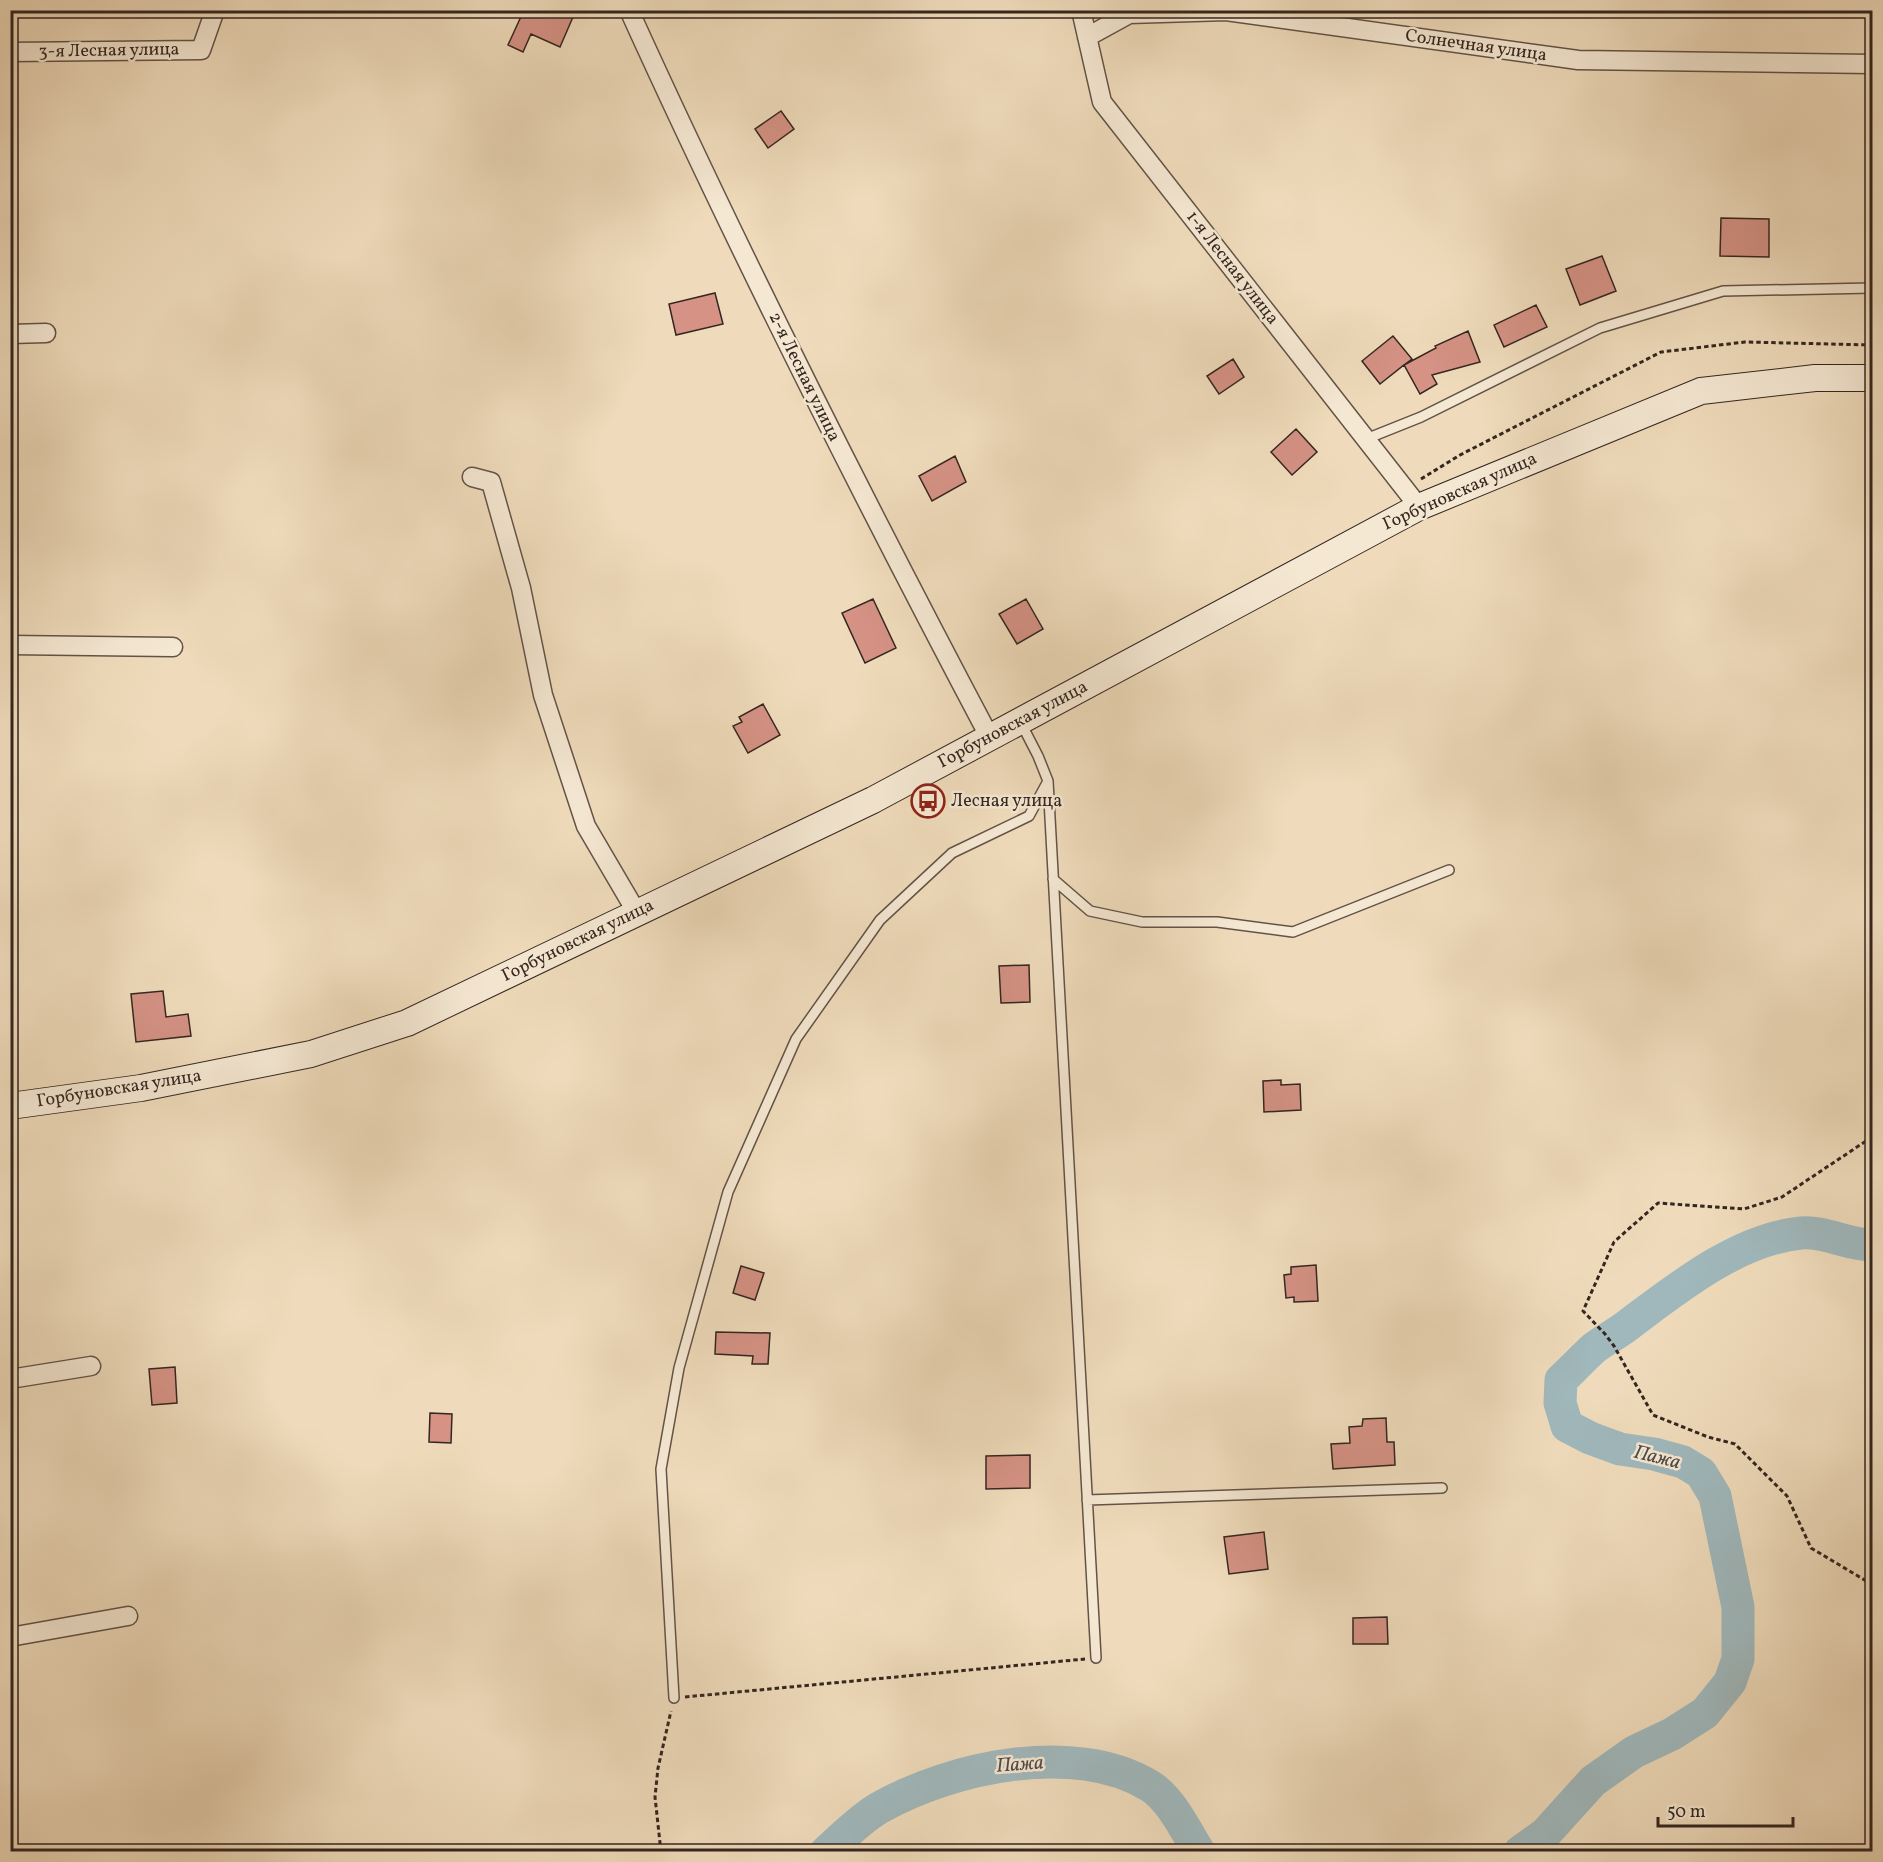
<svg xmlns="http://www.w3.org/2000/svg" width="1883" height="1862" font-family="Vollkorn,serif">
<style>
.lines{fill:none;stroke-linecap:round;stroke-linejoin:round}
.river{stroke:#a0b8bc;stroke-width:33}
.building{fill:#d59285;stroke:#342620;stroke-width:1.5}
.service-casing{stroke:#635347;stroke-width:12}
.minor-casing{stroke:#635347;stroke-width:21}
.secondary-casing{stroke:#342620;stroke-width:28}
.path{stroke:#342620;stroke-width:3;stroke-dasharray:4.5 3;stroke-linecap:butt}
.service{stroke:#f5e8d3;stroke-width:9}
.minor{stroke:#f5e8d3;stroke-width:18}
.secondary{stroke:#f5e8d3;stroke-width:26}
.labels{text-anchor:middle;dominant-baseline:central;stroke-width:5;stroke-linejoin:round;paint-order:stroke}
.street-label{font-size:18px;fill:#342620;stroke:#f5e8d3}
.poi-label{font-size:18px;fill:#342620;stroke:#f5e8d3;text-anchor:start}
.water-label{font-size:20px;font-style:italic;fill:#4f4a47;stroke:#f5e8d3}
</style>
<rect width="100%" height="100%" fill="#efdbbb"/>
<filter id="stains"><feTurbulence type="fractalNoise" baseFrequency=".00333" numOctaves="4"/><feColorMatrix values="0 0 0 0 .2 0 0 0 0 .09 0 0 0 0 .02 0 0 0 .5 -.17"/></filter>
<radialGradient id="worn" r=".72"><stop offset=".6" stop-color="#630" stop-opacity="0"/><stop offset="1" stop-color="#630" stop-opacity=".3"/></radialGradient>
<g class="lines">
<path class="river" d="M 826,1852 C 843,1837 860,1819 879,1808 C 951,1767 1075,1740 1150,1786 C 1171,1799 1186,1831 1199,1852
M 1520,1852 L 1545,1834 L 1593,1781 L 1634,1752 L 1672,1734 L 1705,1713 L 1730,1682 L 1738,1659 L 1738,1607 L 1715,1496 L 1701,1473 L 1683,1462 L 1654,1454 L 1620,1449 L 1590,1438 L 1567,1426 L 1560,1403 L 1561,1380 C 1572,1370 1583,1358 1594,1348 C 1606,1339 1620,1332 1632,1322 C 1680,1286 1739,1239 1801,1233 C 1825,1231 1848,1245 1872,1245"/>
</g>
<path class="building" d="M 524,10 L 576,10 L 560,47 L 531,34 L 523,52 L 508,45 Z
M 781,111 L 794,129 L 768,148 L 755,129 Z
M 1721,218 L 1769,219 L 1769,257 L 1720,256 Z
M 1602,256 L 1616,291 L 1580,305 L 1566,269 Z
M 715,293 L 723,324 L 676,335 L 669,304 Z
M 1536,305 L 1547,327 L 1504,347 L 1494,325 Z
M 1468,331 L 1480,362 L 1432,375 L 1437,384 L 1420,394 L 1404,365 L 1380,384 L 1362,361 L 1393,336 L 1412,359 L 1404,365 L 1436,348 L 1435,346 Z
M 1233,359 L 1244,377 L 1219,394 L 1207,376 Z
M 1296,429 L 1317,452 L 1292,475 L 1271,452 Z
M 955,456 L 966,482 L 932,501 L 919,476 Z
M 873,599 L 896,648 L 865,663 L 842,613 Z
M 1026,599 L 1043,629 L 1017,644 L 999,614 Z
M 763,704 L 780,735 L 748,753 L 733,726 L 742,722 L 739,717 Z
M 1029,965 L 1030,1002 L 1001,1003 L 999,966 Z
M 163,991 L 166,1017 L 188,1014 L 191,1036 L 136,1042 L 131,994 Z
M 1281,1080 L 1281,1085 L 1300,1084 L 1301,1110 L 1264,1112 L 1263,1081 Z
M 1316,1265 L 1318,1301 L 1294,1302 L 1294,1297 L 1286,1298 L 1284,1275 L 1291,1274 L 1291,1267 Z
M 741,1266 L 764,1273 L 755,1300 L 733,1293 Z
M 716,1332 L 770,1333 L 768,1364 L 752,1364 L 753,1356 L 715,1354 Z
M 175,1367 L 177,1403 L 152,1405 L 149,1369 Z
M 430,1413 L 452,1414 L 451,1443 L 429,1442 Z
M 1386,1418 L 1387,1442 L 1394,1442 L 1395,1465 L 1333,1469 L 1331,1444 L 1350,1443 L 1349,1427 L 1362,1426 L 1363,1419 Z
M 1030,1455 L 1030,1488 L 986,1489 L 986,1456 Z
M 1264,1532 L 1268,1569 L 1229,1574 L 1224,1537 Z
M 1387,1617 L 1388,1644 L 1353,1644 L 1353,1618 Z"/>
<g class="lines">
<defs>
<path id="service" d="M 1366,439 L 1421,417 L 1600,328 L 1723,291 L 1872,288
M 1021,723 L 1038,756 L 1048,781 L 1096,1658
M 1053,879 L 1090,911 L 1142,922 L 1217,922 L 1293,932 L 1449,870
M 1087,1500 L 1442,1488
M 674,1698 L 661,1469 L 679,1368 L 728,1192 L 796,1039 L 880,920 L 952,853 L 1029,816 L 1048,781"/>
<path id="minor" d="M 629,10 C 741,257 863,498 990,738
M 1081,10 L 1102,102 L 1419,507
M 1087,37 L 1129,14 L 1226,11 L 1578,60 L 1872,64
M 10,52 L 201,50 L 215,10
M 10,334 L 46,333
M 472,477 L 491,482 L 521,588 L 543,695 L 586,826 L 637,913
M 10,645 L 173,647
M 10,1379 L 91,1366
M 10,1637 L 128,1616"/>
<path id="secondary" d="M 10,1106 L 141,1088 L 311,1054 L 407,1023 L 873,800 L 1419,507 L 1701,391 L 1815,378 L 1872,378"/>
</defs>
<use href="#service" class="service-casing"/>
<use href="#minor" class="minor-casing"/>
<use href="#secondary" class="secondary-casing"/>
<path class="path" d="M 1421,479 L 1460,455 L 1661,352 L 1745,342 L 1872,345
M 1872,1137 L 1782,1197 L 1744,1209 L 1658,1203 L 1614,1242 L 1583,1311 L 1605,1334 L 1614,1346 L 1653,1415 L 1708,1437 L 1735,1444 L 1787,1496 L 1811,1548 L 1868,1582 L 1872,1583
M 685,1697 L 1085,1659
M 661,1852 L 655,1797 L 658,1768 L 671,1711"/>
<use href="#service" class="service"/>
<use href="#minor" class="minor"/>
<use href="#secondary" class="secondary"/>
</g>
<defs>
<symbol id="bus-ring" viewBox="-11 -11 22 22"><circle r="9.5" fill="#f5e8d3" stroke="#8f2418" stroke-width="1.5"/><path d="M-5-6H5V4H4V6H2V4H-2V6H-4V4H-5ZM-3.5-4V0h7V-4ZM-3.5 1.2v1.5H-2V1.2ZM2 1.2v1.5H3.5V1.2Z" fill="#8f2418"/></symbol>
</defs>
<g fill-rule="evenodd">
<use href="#bus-ring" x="909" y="782" width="38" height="38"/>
</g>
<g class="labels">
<g class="street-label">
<text transform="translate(1476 46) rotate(8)">Солнечная улица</text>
<text transform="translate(109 51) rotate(-1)">3-я Лесная улица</text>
<text transform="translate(1232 268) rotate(52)">1-я Лесная улица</text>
<text transform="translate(804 377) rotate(64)">2-я Лесная улица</text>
<text transform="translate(1460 492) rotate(-24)">Горбуновская улица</text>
<text transform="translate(1013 725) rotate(-28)">Горбуновская улица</text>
<text transform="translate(578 941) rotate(-26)">Горбуновская улица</text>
<text transform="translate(119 1089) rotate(-9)">Горбуновская улица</text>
</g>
<g class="poi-label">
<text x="951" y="801">Лесная улица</text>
</g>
<g class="water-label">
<text transform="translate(1657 1458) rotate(14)">Пажа</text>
<text transform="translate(1020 1765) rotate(-4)">Пажа</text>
</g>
</g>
<rect width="1883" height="1862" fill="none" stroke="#efdbbb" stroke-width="36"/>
<rect x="12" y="12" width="1859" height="1838" fill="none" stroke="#342620" stroke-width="3"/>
<rect x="18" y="18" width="1847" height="1826" fill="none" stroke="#342620" stroke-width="1.5"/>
<path d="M1658 1817v9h135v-9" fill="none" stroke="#342620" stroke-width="3"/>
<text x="1667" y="1817" font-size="18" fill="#342620" stroke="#f5e8d3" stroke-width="4.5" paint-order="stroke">50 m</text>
<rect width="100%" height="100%" filter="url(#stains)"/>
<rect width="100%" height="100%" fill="url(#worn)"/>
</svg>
